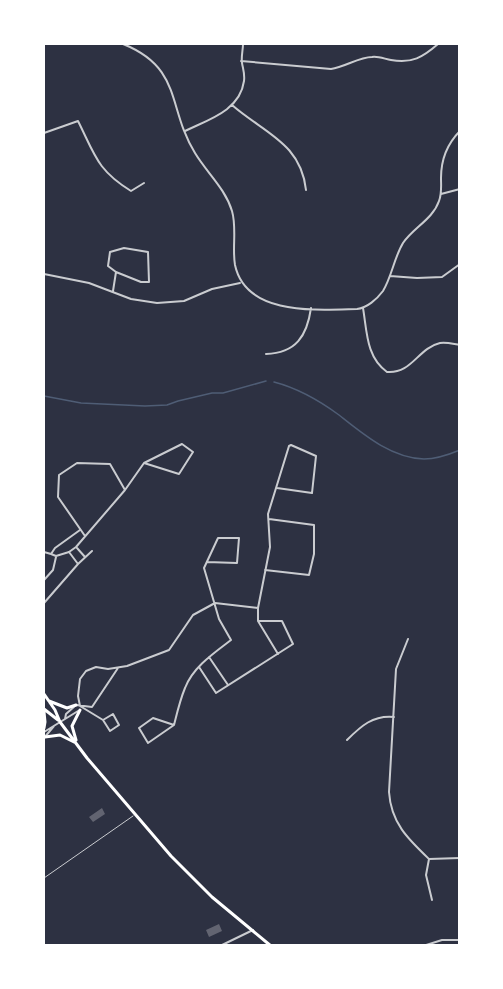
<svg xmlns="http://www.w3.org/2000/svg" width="503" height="989" font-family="'Noto Sans',sans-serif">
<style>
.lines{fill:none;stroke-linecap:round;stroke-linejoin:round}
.stream{stroke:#4f5d75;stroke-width:1.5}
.building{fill:#626471}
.service{stroke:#caccd0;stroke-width:1}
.minor{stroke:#caccd0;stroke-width:2}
.primary{stroke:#fff;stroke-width:3}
</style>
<rect width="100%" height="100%" fill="#2d3142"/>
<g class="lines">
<path class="stream" d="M 274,382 C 297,388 320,401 339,415 C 363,434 391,458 424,459 C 437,459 448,455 460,450
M 44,396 L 81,403 L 145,406 L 167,405 L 178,401 L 212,393 L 223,393 L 266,381"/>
</g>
<path class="building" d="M 102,808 L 105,814 L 93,822 L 89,817 Z
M 219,924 L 222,931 L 209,937 L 206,930 Z"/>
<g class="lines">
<path class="service" d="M 44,878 L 133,816"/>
<path class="minor" d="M 123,44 C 183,68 167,108 195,153 C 207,173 225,188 232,211 C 237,228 232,248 235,265 C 246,316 317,310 357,309 C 367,308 377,299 383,291 C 392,276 394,258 403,243 C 413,228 433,219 439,201 C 442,193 441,185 441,178 C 441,160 448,143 460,131
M 241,61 L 331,69 C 345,67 359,57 372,57 C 378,56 385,59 391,60 C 412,64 423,57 438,44
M 232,105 C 264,133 301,143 306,190
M 185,131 C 207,120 240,111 244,81 C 245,74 243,69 242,63 C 241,57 243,50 243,44
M 44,133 L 78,121 C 95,155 97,170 131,191 L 144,183
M 441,194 L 460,189
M 44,274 L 89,283 L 131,299 L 157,303 L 184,301 L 212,289 L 240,283
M 390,276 L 417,278 L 442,277 L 460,264
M 113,291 L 116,272 L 141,282 L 149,282 L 148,252 L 124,248 L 110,252 L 108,266 L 116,272
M 363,308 C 367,331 366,357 387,372 C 412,374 418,348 440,343 C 447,342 453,344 460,345
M 266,354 C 296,353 307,336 311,308
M 277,488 L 312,493 L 316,456 L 291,445 L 289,446 L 268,514 L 270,547 L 258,608 L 258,621 L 278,654
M 85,536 L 58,497 L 59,475 L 77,463 L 110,464 L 125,490
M 77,548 L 85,557
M 44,552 L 51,554 L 55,548 L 80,530
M 69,552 L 78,564
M 51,554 L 56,556 L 69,552 L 76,547 L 125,490 L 144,463 L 182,444 L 193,452 L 179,474 L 144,463
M 265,570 L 309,575 L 314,554 L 314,525 L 269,519
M 44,580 L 53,570 L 56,557
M 44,603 L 78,564 L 92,551
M 408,639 L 396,669 L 389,792 C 391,823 408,839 429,859 L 460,858
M 209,657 L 228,685
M 199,667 L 216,693 L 293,644 L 282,621 L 259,621
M 65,719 L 66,714 L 76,705 L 92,707 L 118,668
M 103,720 L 110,731 L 119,725 L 113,714 L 103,720 L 80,706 L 78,696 L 80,679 L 86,671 L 96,667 L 108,669 L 127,666 L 169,650 L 193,615 L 215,603 L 258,608
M 174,725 L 153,718 L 139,728 L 148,743 L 174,725 C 177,713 180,700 185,688 C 193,667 214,653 231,640 L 219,619 L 204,568 L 218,538 L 239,538 L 237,563 L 207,562
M 44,732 L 78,711
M 44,738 L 54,726
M 347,740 C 361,726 373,715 394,717
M 429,859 L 426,875 L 432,900
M 220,946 L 253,930
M 298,946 L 312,946
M 423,946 L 442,940 L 460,940"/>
<path class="primary" d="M 44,694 L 55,710 L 60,722 L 87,758 L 171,856 L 212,897 L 271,946
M 49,701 L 67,708 L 76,705
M 44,709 L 58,720
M 44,712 L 45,722 L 44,728
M 45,737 L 60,735 L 74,742
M 76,740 L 72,726 L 80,710"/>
</g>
<rect width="503" height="989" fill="none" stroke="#ffffff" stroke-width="90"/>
</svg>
